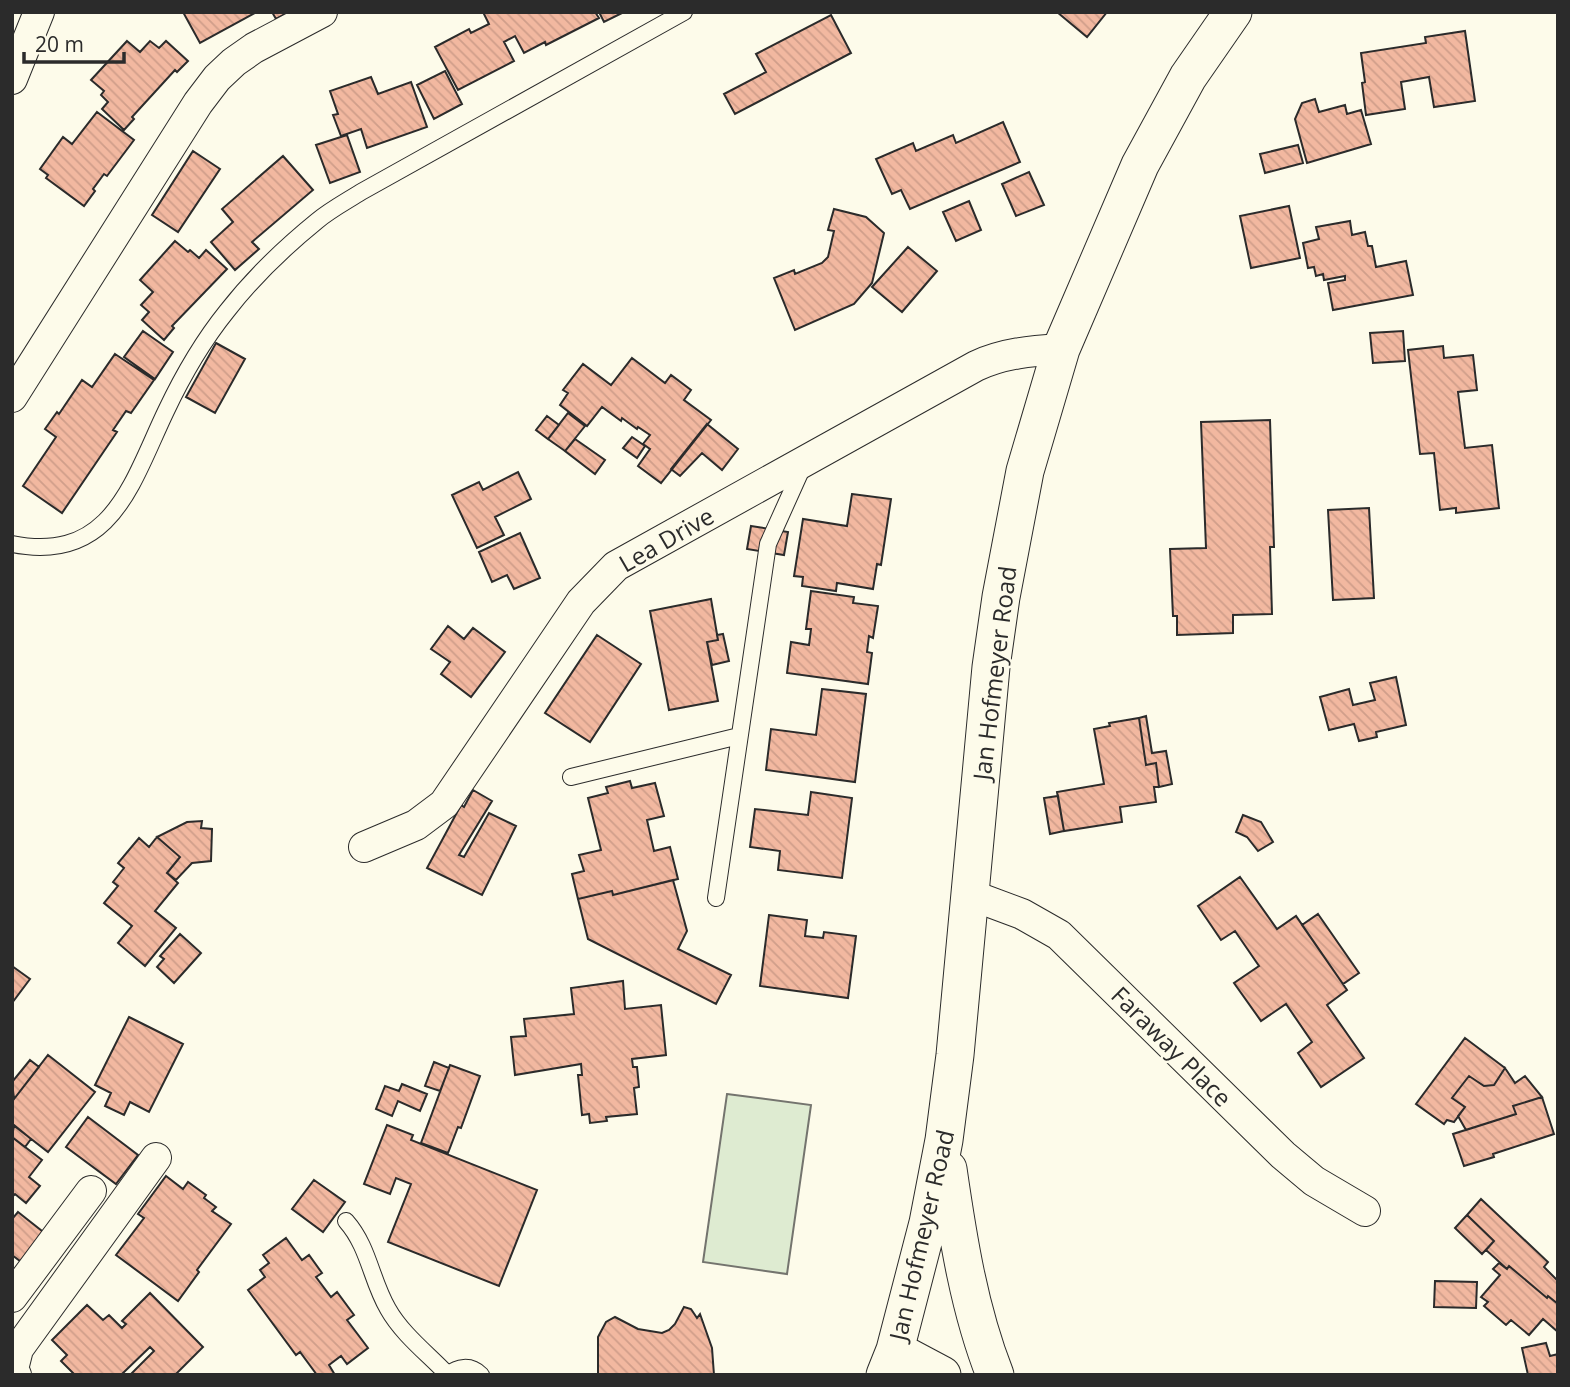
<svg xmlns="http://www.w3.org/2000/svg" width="1570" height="1387" font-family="'Open Sans',sans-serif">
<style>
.pitch{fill:#deebd1;stroke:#74746e;stroke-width:2}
.building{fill:url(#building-back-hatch);stroke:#2b2b2b;stroke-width:2}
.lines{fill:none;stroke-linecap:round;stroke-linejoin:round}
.service-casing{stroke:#2b2b2b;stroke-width:18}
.minor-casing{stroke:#2b2b2b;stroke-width:32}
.tertiary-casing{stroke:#2b2b2b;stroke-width:39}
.service{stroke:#fdfbea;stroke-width:16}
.minor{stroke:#fdfbea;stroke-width:30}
.tertiary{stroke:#fdfbea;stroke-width:37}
.labels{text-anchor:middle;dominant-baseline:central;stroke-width:5;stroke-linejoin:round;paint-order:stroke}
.street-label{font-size:24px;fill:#2b2b2b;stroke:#fdfbea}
</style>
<defs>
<pattern id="building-back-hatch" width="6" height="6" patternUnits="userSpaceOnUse" patternTransform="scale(1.75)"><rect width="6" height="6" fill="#f2b8a0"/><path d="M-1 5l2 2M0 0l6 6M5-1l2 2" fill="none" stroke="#d09e8a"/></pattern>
</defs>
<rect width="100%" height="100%" fill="#fdfbea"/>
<path class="pitch" d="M 727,1094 L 811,1105 L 787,1274 L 703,1262 Z"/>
<path class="building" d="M 183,12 L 255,12 L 255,13 L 200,43 Z
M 272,12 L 289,12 L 276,19 Z
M 483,12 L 595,12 L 599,18 L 546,45 L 545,42 L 524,53 L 515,36 L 504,42 L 514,61 L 458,90 L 435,47 L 469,29 L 471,33 L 489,24 Z
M 599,12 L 624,12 L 604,22 Z
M 1057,12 L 1107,12 L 1087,37 Z
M 831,15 L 851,53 L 735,114 L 724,94 L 766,72 L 756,54 Z
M 1465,31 L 1475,101 L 1434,107 L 1429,77 L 1401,82 L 1405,109 L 1366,115 L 1362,83 L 1365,82 L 1361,53 L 1426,43 L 1425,37 Z
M 127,41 L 140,52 L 150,41 L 159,48 L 166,41 L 188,61 L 177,72 L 175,70 L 132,117 L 134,119 L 124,130 L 102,109 L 108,102 L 101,95 L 104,91 L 91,80 Z
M 445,71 L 462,104 L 434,119 L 417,85 Z
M 371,77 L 378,94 L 411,82 L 427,127 L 367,148 L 361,129 L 341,136 L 333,115 L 338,114 L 330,91 Z
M 1315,99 L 1319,112 L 1345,105 L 1347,114 L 1361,110 L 1371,144 L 1307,163 L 1295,119 L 1302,103 Z
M 97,112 L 134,140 L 107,176 L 104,174 L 93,189 L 95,191 L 84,206 L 46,178 L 48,175 L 40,169 L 63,137 L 72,144 Z
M 1003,122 L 1020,162 L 910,209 L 901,190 L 892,194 L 876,159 L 913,143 L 916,151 L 953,135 L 956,143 Z
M 347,135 L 360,172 L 330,183 L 316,145 Z
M 1298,145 L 1303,163 L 1265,173 L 1260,154 Z
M 193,151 L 220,169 L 178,232 L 152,215 Z
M 283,156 L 313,190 L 252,242 L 259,249 L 235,270 L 211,242 L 233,222 L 222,209 Z
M 1029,172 L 1044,205 L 1016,216 L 1002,184 Z
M 969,201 L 981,230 L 956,241 L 943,212 Z
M 1289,206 L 1300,258 L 1251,268 L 1240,216 Z
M 834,209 L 866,217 L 884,233 L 872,283 L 854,304 L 795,330 L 774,278 L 794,270 L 795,274 L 822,263 L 828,257 L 834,231 L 828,230 Z
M 1350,221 L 1352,235 L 1365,232 L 1368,246 L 1372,246 L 1376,267 L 1406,261 L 1413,295 L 1333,310 L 1328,283 L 1345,280 L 1345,276 L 1324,280 L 1323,274 L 1316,276 L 1314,267 L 1308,268 L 1303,243 L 1319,239 L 1316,227 Z
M 175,241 L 188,252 L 190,250 L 199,258 L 206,250 L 227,269 L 172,326 L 174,328 L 164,340 L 142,320 L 149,312 L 141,305 L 153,292 L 140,280 Z
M 908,247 L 937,271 L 902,312 L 872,287 Z
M 143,331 L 173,352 L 155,379 L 124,357 Z
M 1403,331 L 1405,361 L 1373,363 L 1370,333 Z
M 216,343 L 245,359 L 215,413 L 186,397 Z
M 1443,346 L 1444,358 L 1473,355 L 1477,390 L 1458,392 L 1465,448 L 1492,445 L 1499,508 L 1456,513 L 1456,508 L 1440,510 L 1434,453 L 1420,454 L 1408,350 Z
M 115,354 L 154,380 L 131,413 L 126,411 L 113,430 L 117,432 L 62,513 L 23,486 L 56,437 L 45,429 L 57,412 L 59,414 L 82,380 L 92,387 Z
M 632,358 L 665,383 L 671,375 L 691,390 L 684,400 L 711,420 L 661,483 L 638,466 L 650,449 L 643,444 L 650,435 L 638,427 L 637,429 L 622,418 L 621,421 L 602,407 L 587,426 L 560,405 L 568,393 L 563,390 L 583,364 L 611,385 Z
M 568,413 L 585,426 L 565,451 L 548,439 Z
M 547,416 L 559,425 L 548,439 L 536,430 Z
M 1270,420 L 1274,547 L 1270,547 L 1272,614 L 1233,615 L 1233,633 L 1177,635 L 1177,616 L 1173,616 L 1170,549 L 1206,548 L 1201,422 Z
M 707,424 L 738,449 L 722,470 L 702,453 L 680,476 L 671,469 Z
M 632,437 L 645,446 L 637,458 L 623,448 Z
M 575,439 L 605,460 L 595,474 L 565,451 Z
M 518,472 L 531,499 L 495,517 L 504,535 L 477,548 L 452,495 L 479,482 L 483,490 Z
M 852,494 L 891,499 L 881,565 L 877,564 L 873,589 L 837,583 L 836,591 L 802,586 L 803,577 L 794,576 L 803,519 L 847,526 Z
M 1369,508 L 1374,598 L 1333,600 L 1328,510 Z
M 751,526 L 788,532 L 784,555 L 747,549 Z
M 520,533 L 540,578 L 514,589 L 507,575 L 492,582 L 479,552 Z
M 811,591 L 854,597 L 853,603 L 878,606 L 873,638 L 869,636 L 867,652 L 872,653 L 868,684 L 787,673 L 791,642 L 809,645 L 811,629 L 806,629 Z
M 711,599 L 718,640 L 707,642 L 718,701 L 669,710 L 650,611 Z
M 448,626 L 464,639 L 473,628 L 505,652 L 471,697 L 441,674 L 450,662 L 431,649 Z
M 723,634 L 729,661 L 712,665 L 707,642 L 718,640 L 717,635 Z
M 597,635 L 641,664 L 590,742 L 545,713 Z
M 1396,677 L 1406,725 L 1376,732 L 1377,737 L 1359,741 L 1354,724 L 1329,730 L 1320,697 L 1349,689 L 1353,705 L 1375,700 L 1370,683 Z
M 822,689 L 866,694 L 855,782 L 766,770 L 771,729 L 816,735 Z
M 1146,716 L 1152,753 L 1166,751 L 1172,784 L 1159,787 L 1156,763 L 1146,765 L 1139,718 Z
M 1139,718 L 1146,765 L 1156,763 L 1159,787 L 1154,787 L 1156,802 L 1120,807 L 1122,822 L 1064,831 L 1057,792 L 1104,784 L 1094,729 L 1110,726 L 1109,723 Z
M 630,781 L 632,788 L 655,783 L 664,816 L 647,820 L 654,851 L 670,847 L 678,879 L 613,895 L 612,891 L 578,899 L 572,874 L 584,871 L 579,855 L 601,850 L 588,798 L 608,793 L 606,787 Z
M 473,790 L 492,801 L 459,855 L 464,857 L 489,813 L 516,826 L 482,895 L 427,868 L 461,805 L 464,807 Z
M 811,792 L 852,798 L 842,878 L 778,870 L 780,851 L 750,847 L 755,809 L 808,815 Z
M 1058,796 L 1064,831 L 1050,834 L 1044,798 Z
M 1243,815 L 1261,822 L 1273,842 L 1258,851 L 1247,837 L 1236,832 Z
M 202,821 L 201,828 L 212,829 L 211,861 L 192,863 L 176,880 L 167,873 L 180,857 L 157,837 L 187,822 Z
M 157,837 L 180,857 L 167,873 L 178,883 L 155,911 L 176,928 L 145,966 L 118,943 L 132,926 L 104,903 L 118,886 L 113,882 L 124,868 L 118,863 L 139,838 L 149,847 Z
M 1240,877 L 1277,929 L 1296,916 L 1347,990 L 1327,1005 L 1364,1058 L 1321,1087 L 1298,1053 L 1312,1042 L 1286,1004 L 1261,1021 L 1234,983 L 1259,966 L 1235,931 L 1221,940 L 1198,906 Z
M 673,880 L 687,931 L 678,949 L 731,975 L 716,1004 L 588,939 L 578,899 L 612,891 L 613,895 Z
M 1318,914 L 1359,973 L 1343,984 L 1302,925 Z
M 769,915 L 807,920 L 805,936 L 823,938 L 824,932 L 856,936 L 848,998 L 760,986 Z
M 180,934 L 201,953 L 174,983 L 157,967 L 164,959 L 160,956 Z
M 12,966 L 30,979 L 12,1003 Z
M 623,981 L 625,1009 L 661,1005 L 666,1055 L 632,1059 L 633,1067 L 637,1067 L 639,1087 L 634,1088 L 637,1114 L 606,1117 L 607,1121 L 590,1123 L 589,1114 L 582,1115 L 578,1075 L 582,1075 L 581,1064 L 515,1075 L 511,1037 L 526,1036 L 524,1019 L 574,1014 L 571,988 Z
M 129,1017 L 183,1044 L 149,1112 L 130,1102 L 124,1115 L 105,1106 L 111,1093 L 95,1085 Z
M 1465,1038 L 1505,1068 L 1494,1085 L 1484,1086 L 1469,1076 L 1452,1098 L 1465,1107 L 1454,1122 L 1447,1120 L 1444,1124 L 1416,1104 Z
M 48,1055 L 95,1092 L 48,1152 L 12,1124 L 12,1097 L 14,1099 Z
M 30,1060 L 39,1067 L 14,1099 L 12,1082 Z
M 434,1062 L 449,1068 L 440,1091 L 425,1086 Z
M 450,1065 L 480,1076 L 461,1128 L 458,1127 L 448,1153 L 421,1143 Z
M 1505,1068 L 1515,1083 L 1525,1076 L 1542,1097 L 1513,1106 L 1516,1114 L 1466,1130 L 1458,1116 L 1465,1107 L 1452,1098 L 1469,1076 L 1484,1086 L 1494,1085 Z
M 402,1084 L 427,1094 L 420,1111 L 398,1101 L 392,1116 L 376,1109 L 385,1086 L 399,1091 Z
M 1542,1097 L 1554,1134 L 1493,1154 L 1494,1157 L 1464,1166 L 1453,1134 L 1516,1114 L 1513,1106 Z
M 88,1117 L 138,1155 L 116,1184 L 66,1147 Z
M 14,1125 L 31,1139 L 25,1147 L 12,1137 Z
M 387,1125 L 413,1135 L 411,1140 L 537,1190 L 499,1286 L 388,1242 L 411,1184 L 396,1178 L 390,1194 L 364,1184 Z
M 12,1137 L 42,1160 L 29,1177 L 40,1186 L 26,1203 L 15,1194 L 12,1197 Z
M 166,1176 L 183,1189 L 188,1182 L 206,1195 L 204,1198 L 216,1207 L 212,1211 L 231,1224 L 197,1270 L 199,1272 L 178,1301 L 116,1255 L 144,1218 L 138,1214 Z
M 314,1180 L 345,1202 L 323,1232 L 292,1209 Z
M 1481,1199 L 1548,1262 L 1544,1267 L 1558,1281 L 1558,1304 L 1548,1296 L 1547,1298 L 1509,1266 L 1507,1269 L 1486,1250 L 1494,1241 L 1467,1215 Z
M 18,1212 L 47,1235 L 24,1264 L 12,1255 L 12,1219 Z
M 1467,1215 L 1494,1241 L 1482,1254 L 1455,1228 Z
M 286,1238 L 302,1260 L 309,1255 L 322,1273 L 316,1277 L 331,1297 L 337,1292 L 354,1315 L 347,1320 L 368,1348 L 347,1364 L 341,1356 L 329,1365 L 335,1375 L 317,1375 L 300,1352 L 296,1355 L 248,1290 L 265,1277 L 260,1270 L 269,1263 L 263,1255 Z
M 1499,1263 L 1507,1269 L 1509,1266 L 1547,1298 L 1548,1296 L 1558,1304 L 1558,1332 L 1543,1319 L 1529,1335 L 1511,1320 L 1506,1325 L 1484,1306 L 1488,1302 L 1481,1297 L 1500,1275 L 1493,1269 Z
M 1435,1281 L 1477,1282 L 1476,1308 L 1434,1307 Z
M 150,1293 L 203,1347 L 175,1375 L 130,1375 L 154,1351 L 150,1347 L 121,1375 L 75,1375 L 61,1361 L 67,1355 L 52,1340 L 87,1305 L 103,1320 L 109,1315 L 122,1328 L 126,1324 L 122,1321 Z
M 684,1307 L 691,1309 L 697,1318 L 700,1314 L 712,1348 L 714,1375 L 598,1375 L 598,1337 L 606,1322 L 615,1317 L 638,1329 L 662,1333 L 669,1330 L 675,1324 Z
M 1546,1343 L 1550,1356 L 1558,1354 L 1558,1375 L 1528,1375 L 1522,1348 Z"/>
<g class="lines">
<defs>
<path id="service" d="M 12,544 C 112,564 132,482 166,411 C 183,375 202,342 227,311 C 252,279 285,247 317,221 C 330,210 347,201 361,192 L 684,12
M 571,777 L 739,736
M 716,898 L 768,544 L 804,464
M 346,1221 C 369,1247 371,1280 388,1309 C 402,1334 428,1354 447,1374
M 447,1375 C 458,1367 470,1364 481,1375"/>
<path id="minor" d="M 12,79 L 39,12
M 12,397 L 198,103 L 217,78 L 234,62 L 254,48 L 322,12
M 364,847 L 416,825 L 444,804 L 581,602 L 616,566 L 976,366 C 1004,353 1031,351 1061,349
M 971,895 L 1022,914 L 1059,935 L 1283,1155 L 1314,1181 L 1365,1211
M 12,1297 L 91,1191
M 16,1375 L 13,1369 L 18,1349 L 156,1158"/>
<path id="tertiary" d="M 948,1169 C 958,1238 969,1309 995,1375
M 895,1350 L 942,1375
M 885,1375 L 895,1350 L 928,1223 L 944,1140 L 955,1055 L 991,667 L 1001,597 L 1025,471 L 1061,349 L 1140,165 L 1188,77 L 1233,12"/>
</defs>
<use href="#service" class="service-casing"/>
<use href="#minor" class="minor-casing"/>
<use href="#tertiary" class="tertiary-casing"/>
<use href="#service" class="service"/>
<use href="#minor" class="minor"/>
<use href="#tertiary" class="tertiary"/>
</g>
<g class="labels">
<g class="street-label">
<text transform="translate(666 539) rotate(-30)">Lea Drive</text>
<text transform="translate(994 673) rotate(-83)">Jan Hofmeyer Road</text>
<text transform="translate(1172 1046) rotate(45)">Faraway Place</text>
<text transform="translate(921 1235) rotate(-77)">Jan Hofmeyer Road</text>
</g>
</g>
<rect width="1570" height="1387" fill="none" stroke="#2b2b2b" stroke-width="28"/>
<path d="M24 52v10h100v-10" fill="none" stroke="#2b2b2b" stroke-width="3.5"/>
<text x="35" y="52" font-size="21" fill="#2b2b2b" stroke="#fdfbea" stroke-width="5" paint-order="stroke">20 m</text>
</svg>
